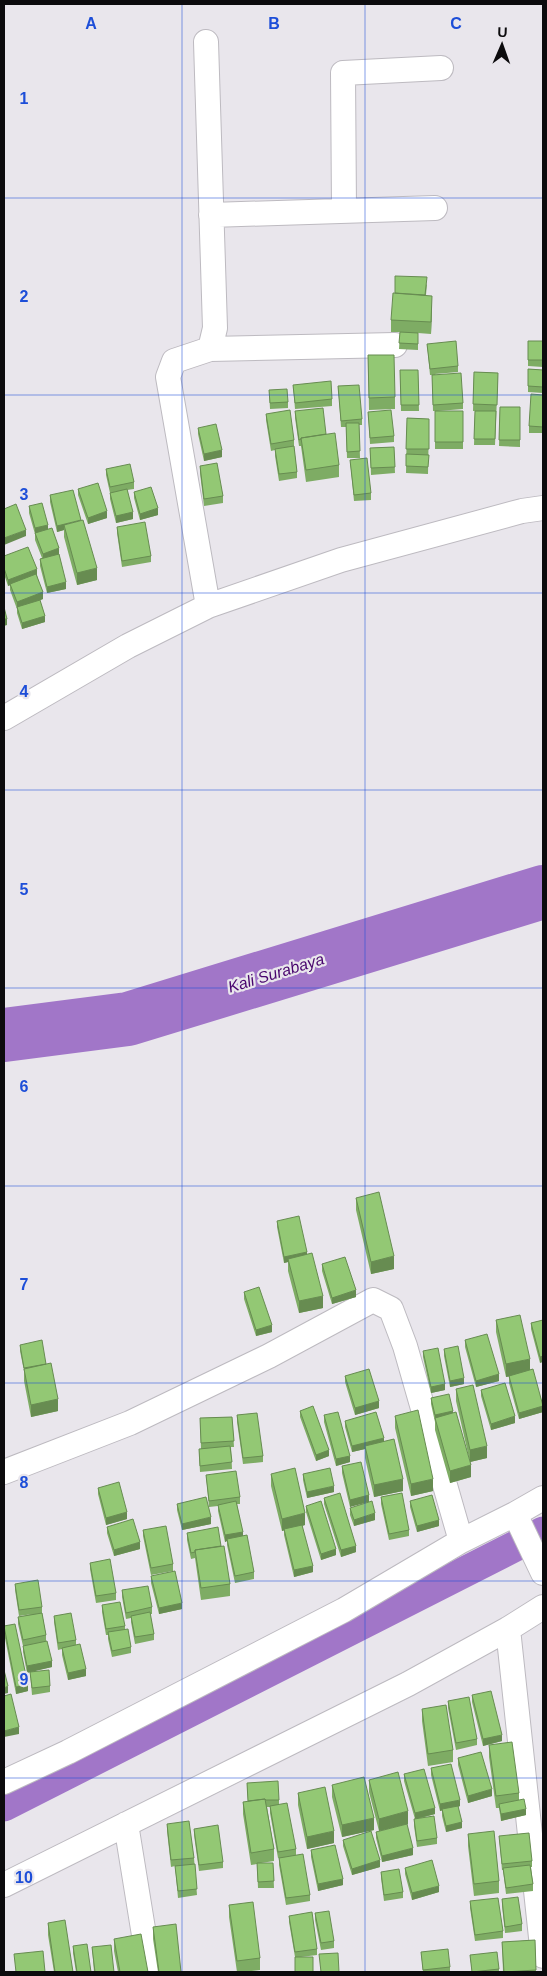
<svg xmlns="http://www.w3.org/2000/svg" width="547" height="1976" font-family="Helvetica,sans-serif">
<style>
.lines{fill:none;stroke-linecap:round;stroke-linejoin:round}
.canal{stroke:#a176c8;stroke-width:31}
.river{stroke:#a176c8;stroke-width:54}
.minor-casing{stroke:#bdbac0;stroke-width:26}
.minor{stroke:#fff;stroke-width:24}
.wall{fill:#7eac64}
.shaded-wall{fill:#678c51}
.building{fill:#93c874;stroke:#678c51}
.grid{fill:none;stroke:#1d4ed8;stroke-width:1;stroke-opacity:0.55}
.labels{text-anchor:middle;dominant-baseline:central;stroke-width:4.5;stroke-linejoin:round;paint-order:stroke}
.water-label{font-size:16px;font-style:italic;fill:#48056d;stroke:#e9e6ec}
.grid-label{font-size:16px;text-anchor:middle;font-weight:bold;fill:#1d4ed8;stroke:#e9e6ec;stroke-width:4.5;stroke-linejoin:round;paint-order:stroke}
</style>
<rect width="100%" height="100%" fill="#e9e6ec"/>
<g class="lines">
<path class="canal" d="M 4,1806 L 543,1532"/>
<path class="river" d="M 4,1035 L 128,1019 L 543,892"/>
<defs>
<path id="minor" d="M 206,42 L 215,328 L 210,349 L 174,361 L 168,377 L 208,606
M 344,210 L 343,73 L 441,68
M 211,215 L 435,208
M 210,349 L 395,345
M 4,718 L 128,646 L 208,606 L 341,560 L 522,511 L 543,508
M 4,1472 L 130,1423 L 269,1356 L 373,1300 L 391,1309 L 405,1346 L 461,1541
M 515,1514 L 543,1573
M 508,1629 L 543,1956
M 4,1782 L 68,1752 L 344,1610 L 461,1541 L 515,1514 L 543,1498
M 126,1824 L 150,1972
M 4,1885 L 408,1684 L 508,1629 L 543,1607"/>
</defs>
<use href="#minor" class="minor-casing"/>
<use href="#minor" class="minor"/>
</g>
<path class="wall" d="M 427,284 L 426,295 L 432,308 L 431,334 L 418,333 L 418,350 L 399,349 L 400,332 L 391,332 L 391,320 Z
M 528,341 L 543,341 L 543,367 L 528,366 Z
M 427,344 L 458,366 L 458,372 L 435,374 L 463,403 L 463,409 L 438,411 L 463,411 L 463,449 L 435,449 L 435,411 L 433,411 L 432,375 L 430,375 Z
M 368,355 L 395,397 L 395,409 L 369,410 Z
M 528,369 L 543,370 L 543,393 L 528,392 Z
M 400,370 L 418,370 L 419,411 L 401,411 Z
M 474,372 L 498,373 L 495,445 L 474,445 L 475,411 L 479,411 L 473,411 Z
M 293,385 L 332,399 L 332,406 L 295,409 Z
M 338,386 L 362,419 L 362,425 L 359,425 L 360,458 L 347,458 L 346,427 L 341,427 Z
M 269,390 L 288,402 L 288,408 L 270,409 Z
M 543,395 L 543,433 L 529,433 L 529,426 Z
M 500,407 L 520,407 L 520,447 L 499,446 Z
M 295,411 L 326,434 L 339,465 L 339,477 L 306,482 L 301,446 L 299,446 L 295,418 Z
M 368,412 L 394,436 L 394,442 L 370,444 Z
M 266,414 L 294,440 L 294,447 L 297,472 L 297,478 L 279,481 L 275,456 L 275,450 L 271,451 L 266,420 Z
M 407,418 L 429,419 L 428,474 L 406,473 Z
M 198,428 L 222,457 L 204,461 L 198,434 Z
M 394,447 L 395,473 L 371,475 L 370,448 Z
M 350,460 L 371,493 L 371,500 L 354,501 Z
M 200,466 L 223,496 L 223,503 L 204,506 L 200,473 Z
M 106,469 L 134,482 L 134,489 L 127,490 L 133,519 L 116,523 L 110,499 L 110,493 L 106,475 Z
M 78,489 L 107,518 L 88,524 L 78,495 Z
M 134,492 L 158,515 L 140,520 L 134,498 Z
M 50,495 L 97,580 L 77,585 L 64,537 L 64,530 L 57,532 L 50,502 Z
M 29,506 L 48,529 L 59,554 L 66,589 L 47,593 L 40,566 L 40,559 L 42,558 L 35,540 L 35,534 L 29,513 Z
M 117,527 L 151,556 L 151,562 L 122,567 L 117,533 Z
M 4,556 L 37,575 L 43,599 L 40,600 L 45,622 L 22,629 L 17,613 L 17,609 L 10,590 L 10,585 L 8,586 L 4,574 Z
M 356,1198 L 394,1269 L 371,1274 L 356,1210 Z
M 277,1221 L 307,1254 L 323,1308 L 299,1313 L 288,1271 L 288,1262 L 284,1263 L 277,1227 Z
M 322,1264 L 356,1297 L 332,1304 L 322,1271 Z
M 244,1292 L 272,1332 L 256,1336 L 244,1299 Z
M 496,1320 L 530,1370 L 543,1404 L 543,1412 L 519,1419 L 509,1383 L 509,1376 L 511,1376 L 506,1377 L 496,1332 Z
M 543,1320 L 540,1363 L 531,1329 L 531,1323 Z
M 465,1340 L 499,1381 L 476,1387 L 465,1347 Z
M 20,1345 L 46,1364 L 58,1411 L 31,1417 L 24,1381 L 24,1371 L 20,1351 Z
M 444,1349 L 464,1384 L 450,1387 L 444,1356 Z
M 423,1351 L 445,1390 L 431,1393 L 423,1357 Z
M 345,1376 L 379,1408 L 355,1415 L 345,1382 Z
M 456,1389 L 487,1458 L 470,1462 L 456,1401 Z
M 481,1390 L 515,1423 L 491,1430 L 481,1396 Z
M 431,1398 L 453,1413 L 471,1477 L 450,1483 L 435,1430 L 435,1421 L 435,1422 L 431,1404 Z
M 300,1411 L 329,1456 L 316,1461 L 300,1417 Z
M 237,1415 L 263,1456 L 263,1462 L 243,1464 L 237,1422 Z
M 324,1415 L 350,1462 L 336,1466 L 324,1422 Z
M 395,1416 L 433,1491 L 411,1496 L 395,1428 Z
M 232,1417 L 234,1447 L 231,1447 L 232,1469 L 200,1472 L 199,1455 L 199,1449 L 201,1449 L 200,1418 Z
M 345,1421 L 384,1441 L 403,1491 L 374,1497 L 365,1458 L 365,1449 L 352,1452 L 345,1427 Z
M 342,1466 L 369,1495 L 350,1507 L 342,1473 Z
M 271,1474 L 305,1525 L 302,1526 L 313,1572 L 294,1577 L 284,1535 L 284,1530 L 282,1531 L 271,1486 Z
M 303,1474 L 334,1492 L 307,1498 L 303,1480 Z
M 206,1475 L 240,1497 L 240,1504 L 237,1504 L 243,1535 L 254,1572 L 254,1579 L 235,1583 L 227,1545 L 227,1541 L 225,1542 L 218,1511 L 218,1506 L 209,1507 Z
M 98,1488 L 127,1519 L 106,1525 L 98,1494 Z
M 381,1497 L 409,1530 L 409,1536 L 389,1540 L 381,1504 Z
M 324,1498 L 356,1552 L 341,1557 L 324,1504 Z
M 410,1501 L 439,1526 L 417,1532 L 410,1507 Z
M 177,1504 L 211,1524 L 182,1530 L 177,1510 Z
M 306,1506 L 336,1555 L 321,1560 L 306,1512 Z
M 350,1508 L 375,1520 L 354,1526 L 350,1515 Z
M 107,1527 L 140,1549 L 114,1556 L 107,1533 Z
M 143,1530 L 173,1564 L 173,1571 L 151,1575 L 143,1536 Z
M 187,1533 L 221,1546 L 230,1584 L 230,1596 L 201,1600 L 195,1558 L 191,1559 L 187,1540 Z
M 90,1563 L 116,1593 L 116,1600 L 96,1603 L 90,1569 Z
M 151,1576 L 182,1609 L 159,1614 L 151,1583 Z
M 15,1584 L 42,1607 L 42,1613 L 46,1635 L 46,1642 L 52,1667 L 33,1671 L 50,1686 L 50,1692 L 32,1695 L 30,1672 L 27,1673 L 23,1652 L 23,1646 L 18,1624 L 18,1617 L 33,1614 L 19,1616 L 15,1590 Z
M 122,1590 L 152,1607 L 152,1614 L 150,1614 L 154,1634 L 154,1640 L 135,1644 L 131,1622 L 131,1618 L 126,1619 L 122,1597 Z
M 102,1605 L 125,1626 L 125,1629 L 131,1647 L 131,1653 L 112,1657 L 108,1639 L 108,1635 L 106,1635 L 102,1612 Z
M 54,1616 L 76,1640 L 76,1645 L 86,1676 L 68,1680 L 62,1655 L 62,1649 L 58,1650 L 54,1622 Z
M 4,1626 L 28,1691 L 16,1694 L 4,1633 Z
M 472,1695 L 502,1741 L 483,1746 L 472,1702 Z
M 448,1701 L 477,1739 L 477,1745 L 456,1750 L 448,1708 Z
M 422,1709 L 453,1750 L 453,1762 L 428,1766 L 422,1721 Z
M 489,1745 L 519,1793 L 519,1800 L 526,1815 L 501,1821 L 499,1808 L 496,1808 L 489,1757 Z
M 458,1758 L 492,1796 L 468,1803 L 458,1765 Z
M 431,1768 L 460,1806 L 458,1807 L 462,1828 L 446,1832 L 442,1816 L 442,1810 L 440,1811 L 431,1775 Z
M 404,1774 L 435,1814 L 418,1819 L 437,1838 L 437,1844 L 417,1847 L 414,1826 L 414,1819 L 415,1819 L 404,1781 Z
M 369,1780 L 408,1824 L 379,1831 L 369,1792 Z
M 247,1783 L 279,1800 L 279,1805 L 296,1849 L 296,1856 L 310,1895 L 310,1901 L 286,1905 L 279,1865 L 279,1858 L 278,1858 L 270,1813 L 270,1807 L 267,1807 L 274,1849 L 274,1861 L 261,1863 L 273,1863 L 274,1888 L 258,1888 L 257,1864 L 251,1865 L 243,1814 L 243,1802 L 248,1802 Z
M 332,1785 L 374,1830 L 342,1837 L 332,1797 Z
M 298,1793 L 334,1843 L 307,1849 L 298,1805 Z
M 167,1824 L 194,1858 L 197,1895 L 178,1898 L 175,1866 L 171,1867 L 167,1831 Z
M 194,1829 L 223,1862 L 223,1868 L 199,1871 L 194,1835 Z
M 376,1832 L 413,1855 L 382,1862 L 376,1838 Z
M 468,1834 L 499,1881 L 499,1893 L 474,1896 L 468,1846 Z
M 499,1836 L 532,1861 L 532,1867 L 531,1867 L 533,1884 L 533,1891 L 506,1894 L 503,1870 L 502,1870 Z
M 343,1840 L 380,1867 L 352,1875 L 343,1846 Z
M 311,1850 L 343,1885 L 318,1891 L 311,1857 Z
M 405,1868 L 439,1892 L 412,1900 L 405,1874 Z
M 381,1872 L 403,1892 L 403,1898 L 384,1901 L 381,1878 Z
M 502,1899 L 522,1924 L 522,1931 L 505,1933 L 502,1906 Z
M 470,1901 L 503,1931 L 503,1938 L 475,1941 L 470,1908 Z
M 229,1905 L 260,1958 L 260,1970 L 243,1972 L 237,1972 L 229,1917 Z
M 315,1913 L 334,1941 L 334,1948 L 321,1950 L 315,1920 Z
M 289,1916 L 317,1949 L 317,1955 L 301,1957 L 295,1957 L 289,1922 Z
M 48,1923 L 73,1972 L 54,1972 L 48,1935 Z
M 153,1927 L 181,1972 L 158,1972 L 153,1939 Z
M 114,1939 L 148,1972 L 118,1972 L 114,1951 Z
M 535,1940 L 536,1972 L 503,1972 L 502,1942 Z
M 73,1946 L 91,1972 L 76,1972 L 73,1953 Z
M 92,1947 L 114,1972 L 94,1972 Z
M 421,1952 L 450,1967 L 450,1972 L 423,1972 Z
M 470,1955 L 499,1969 L 499,1972 L 472,1972 Z"/>
<path class="shaded-wall" d="M 432,296 L 432,308 L 431,334 L 431,322 Z
M 222,450 L 222,457 L 204,461 L 204,454 Z
M 158,508 L 158,515 L 140,520 L 140,514 Z
M 107,511 L 107,518 L 88,524 L 88,518 Z
M 133,512 L 133,519 L 116,523 L 116,516 Z
M 81,520 L 64,525 L 64,530 L 57,532 L 57,526 Z
M 48,525 L 48,531 L 35,534 L 35,528 Z
M 26,530 L 26,536 L 4,545 L 4,538 Z
M 59,548 L 59,555 L 43,560 L 43,554 Z
M 97,568 L 97,580 L 77,585 L 77,573 Z
M 37,569 L 37,575 L 8,586 L 8,580 Z
M 66,582 L 66,589 L 47,593 L 47,587 Z
M 43,592 L 43,599 L 17,609 L 17,602 Z
M 45,616 L 45,622 L 22,629 L 22,623 Z
M 4,619 L 7,619 L 7,625 L 4,626 Z
M 307,1252 L 307,1258 L 288,1259 L 288,1262 L 284,1263 L 284,1257 Z
M 394,1256 L 394,1269 L 371,1274 L 371,1262 Z
M 356,1290 L 356,1297 L 332,1304 L 332,1298 Z
M 323,1296 L 323,1308 L 299,1313 L 299,1301 Z
M 272,1325 L 272,1332 L 256,1336 L 256,1330 Z
M 543,1356 L 543,1362 L 540,1363 L 540,1357 Z
M 530,1359 L 530,1371 L 506,1377 L 506,1364 Z
M 499,1374 L 499,1381 L 476,1387 L 476,1381 Z
M 464,1378 L 464,1384 L 450,1387 L 450,1381 Z
M 445,1384 L 445,1390 L 431,1393 L 431,1387 Z
M 58,1399 L 58,1411 L 31,1417 L 31,1405 Z
M 379,1401 L 379,1408 L 355,1415 L 355,1408 Z
M 543,1406 L 543,1412 L 519,1419 L 519,1413 Z
M 453,1411 L 453,1418 L 435,1418 L 435,1422 L 435,1415 Z
M 515,1416 L 515,1423 L 491,1430 L 491,1424 Z
M 384,1438 L 384,1444 L 365,1446 L 365,1449 L 352,1452 L 352,1446 Z
M 487,1446 L 487,1458 L 470,1462 L 470,1450 Z
M 329,1450 L 329,1456 L 316,1461 L 316,1455 Z
M 350,1456 L 350,1462 L 336,1466 L 336,1459 Z
M 471,1465 L 471,1477 L 450,1483 L 450,1471 Z
M 403,1479 L 403,1491 L 374,1497 L 374,1485 Z
M 433,1479 L 433,1491 L 411,1496 L 411,1484 Z
M 334,1486 L 334,1492 L 307,1498 L 307,1492 Z
M 369,1495 L 369,1502 L 350,1507 L 350,1500 Z
M 127,1512 L 127,1519 L 106,1525 L 106,1518 Z
M 305,1513 L 305,1525 L 282,1531 L 282,1519 Z
M 375,1513 L 375,1520 L 354,1526 L 354,1520 Z
M 211,1517 L 211,1524 L 182,1530 L 182,1524 Z
M 439,1520 L 439,1526 L 417,1532 L 417,1526 Z
M 243,1532 L 243,1538 L 227,1539 L 227,1541 L 225,1542 L 225,1535 Z
M 140,1542 L 140,1549 L 114,1556 L 114,1550 Z
M 356,1546 L 356,1552 L 341,1557 L 341,1550 Z
M 336,1549 L 336,1555 L 321,1560 L 321,1554 Z
M 313,1566 L 313,1572 L 294,1577 L 294,1570 Z
M 182,1603 L 182,1609 L 159,1614 L 159,1608 Z
M 52,1661 L 52,1667 L 27,1673 L 27,1666 Z
M 86,1669 L 86,1676 L 68,1680 L 68,1673 Z
M 28,1685 L 28,1691 L 16,1694 L 16,1687 Z
M 8,1686 L 8,1693 L 4,1694 L 4,1688 Z
M 19,1727 L 19,1734 L 4,1737 L 4,1731 Z
M 502,1735 L 502,1741 L 483,1746 L 483,1739 Z
M 492,1789 L 492,1796 L 468,1803 L 468,1796 Z
M 460,1800 L 460,1806 L 440,1811 L 440,1804 Z
M 435,1808 L 435,1814 L 415,1819 L 415,1813 Z
M 526,1809 L 526,1815 L 501,1821 L 501,1814 Z
M 408,1811 L 408,1824 L 379,1831 L 379,1819 Z
M 374,1818 L 374,1830 L 342,1837 L 342,1825 Z
M 462,1822 L 462,1828 L 446,1832 L 446,1826 Z
M 334,1831 L 334,1843 L 307,1849 L 307,1837 Z
M 413,1848 L 413,1855 L 382,1862 L 382,1856 Z
M 380,1860 L 380,1867 L 352,1875 L 352,1869 Z
M 343,1879 L 343,1885 L 318,1891 L 318,1884 Z
M 439,1886 L 439,1892 L 412,1900 L 412,1893 Z"/>
<path class="building" d="M 395,276 L 427,277 L 425,295 L 395,293 Z
M 393,293 L 432,296 L 431,322 L 391,320 Z
M 400,332 L 418,333 L 418,344 L 399,343 Z
M 456,341 L 458,366 L 430,369 L 427,344 Z
M 528,341 L 543,341 L 543,360 L 528,360 Z
M 368,355 L 394,355 L 395,397 L 369,398 Z
M 528,369 L 543,370 L 543,387 L 528,386 Z
M 400,370 L 418,370 L 419,405 L 401,405 Z
M 474,372 L 498,373 L 497,405 L 473,404 Z
M 461,373 L 463,403 L 433,405 L 432,375 Z
M 331,381 L 332,399 L 295,403 L 293,385 Z
M 359,385 L 362,419 L 341,421 L 338,386 Z
M 287,389 L 288,402 L 270,403 L 269,390 Z
M 531,394 L 543,395 L 543,427 L 529,426 Z
M 500,407 L 520,407 L 520,440 L 499,440 Z
M 323,408 L 326,434 L 301,438 L 301,439 L 299,440 L 295,411 Z
M 290,410 L 294,440 L 271,444 L 266,414 Z
M 391,410 L 394,436 L 370,438 L 368,412 Z
M 435,411 L 463,411 L 463,442 L 435,442 Z
M 475,411 L 496,411 L 495,439 L 474,439 Z
M 407,418 L 429,419 L 429,449 L 406,449 Z
M 346,423 L 359,423 L 360,451 L 347,452 Z
M 216,424 L 222,450 L 204,454 L 198,428 Z
M 335,433 L 339,465 L 306,470 L 301,438 Z
M 294,446 L 297,472 L 279,474 L 275,449 Z
M 394,447 L 395,467 L 371,468 L 370,448 Z
M 406,454 L 429,455 L 428,467 L 406,466 Z
M 367,458 L 371,493 L 354,495 L 350,460 Z
M 217,463 L 223,496 L 204,499 L 200,466 Z
M 130,464 L 134,482 L 110,487 L 106,469 Z
M 98,483 L 107,511 L 88,518 L 78,489 Z
M 151,487 L 158,508 L 140,514 L 134,492 Z
M 127,489 L 133,512 L 116,516 L 110,493 Z
M 73,490 L 81,520 L 57,526 L 50,495 Z
M 42,503 L 48,525 L 35,528 L 29,506 Z
M 16,504 L 26,530 L 4,538 L 4,509 Z
M 83,520 L 97,568 L 77,573 L 64,525 Z
M 145,522 L 151,556 L 122,561 L 117,527 Z
M 52,528 L 59,548 L 43,554 L 35,533 Z
M 28,547 L 37,569 L 8,580 L 4,568 L 4,556 Z
M 59,554 L 66,582 L 47,587 L 40,559 Z
M 36,574 L 43,592 L 17,602 L 10,584 Z
M 40,600 L 45,616 L 22,623 L 17,607 Z
M 4,607 L 7,619 L 4,619 Z
M 379,1192 L 394,1256 L 371,1262 L 356,1198 Z
M 299,1216 L 307,1252 L 284,1257 L 277,1221 Z
M 312,1253 L 323,1296 L 299,1301 L 288,1259 Z
M 345,1257 L 356,1290 L 332,1298 L 322,1264 Z
M 259,1287 L 272,1325 L 256,1330 L 244,1292 Z
M 520,1315 L 530,1359 L 506,1364 L 496,1320 Z
M 543,1320 L 543,1356 L 540,1357 L 531,1323 Z
M 487,1334 L 499,1374 L 476,1381 L 465,1340 Z
M 42,1340 L 46,1364 L 24,1368 L 20,1345 Z
M 458,1346 L 464,1378 L 450,1381 L 444,1349 Z
M 438,1348 L 445,1384 L 431,1387 L 423,1351 Z
M 51,1363 L 58,1399 L 31,1405 L 24,1369 Z
M 369,1369 L 379,1401 L 355,1408 L 345,1376 Z
M 533,1369 L 543,1406 L 519,1413 L 509,1376 Z
M 505,1383 L 515,1416 L 491,1424 L 481,1390 Z
M 473,1385 L 487,1446 L 470,1450 L 456,1389 Z
M 449,1394 L 453,1411 L 435,1415 L 431,1398 Z
M 313,1406 L 329,1450 L 316,1455 L 300,1411 Z
M 418,1410 L 433,1479 L 411,1484 L 395,1416 Z
M 338,1412 L 350,1456 L 336,1459 L 324,1415 Z
M 376,1412 L 384,1438 L 352,1446 L 345,1421 Z
M 456,1412 L 471,1465 L 450,1471 L 435,1418 Z
M 257,1413 L 263,1456 L 243,1458 L 237,1415 Z
M 232,1417 L 234,1441 L 201,1443 L 200,1418 Z
M 394,1439 L 403,1479 L 374,1485 L 365,1446 Z
M 230,1446 L 232,1462 L 200,1466 L 199,1449 Z
M 361,1462 L 369,1495 L 350,1500 L 342,1466 Z
M 295,1468 L 305,1513 L 282,1519 L 271,1474 Z
M 330,1468 L 334,1486 L 307,1492 L 303,1474 Z
M 236,1471 L 240,1497 L 209,1501 L 206,1475 Z
M 119,1482 L 127,1512 L 106,1518 L 98,1488 Z
M 340,1493 L 356,1546 L 341,1550 L 324,1498 Z
M 402,1493 L 409,1530 L 389,1534 L 381,1497 Z
M 432,1495 L 439,1520 L 417,1526 L 410,1501 Z
M 206,1497 L 211,1517 L 182,1524 L 177,1504 Z
M 236,1501 L 243,1532 L 225,1535 L 218,1505 Z
M 321,1501 L 336,1549 L 321,1554 L 306,1506 Z
M 372,1501 L 375,1513 L 354,1520 L 350,1508 Z
M 133,1519 L 140,1542 L 114,1550 L 107,1527 Z
M 302,1525 L 313,1566 L 294,1570 L 284,1529 Z
M 166,1526 L 173,1564 L 151,1568 L 143,1530 Z
M 218,1527 L 221,1546 L 195,1550 L 195,1552 L 191,1553 L 187,1533 Z
M 247,1535 L 254,1572 L 235,1576 L 227,1539 Z
M 224,1546 L 230,1584 L 201,1588 L 195,1550 Z
M 110,1559 L 116,1593 L 96,1596 L 90,1563 Z
M 175,1571 L 182,1603 L 159,1608 L 151,1576 Z
M 38,1580 L 42,1607 L 19,1610 L 15,1584 Z
M 148,1586 L 152,1607 L 126,1613 L 122,1590 Z
M 120,1602 L 125,1626 L 106,1629 L 102,1605 Z
M 150,1612 L 154,1634 L 135,1637 L 131,1616 Z
M 42,1613 L 46,1635 L 23,1640 L 18,1617 Z
M 71,1613 L 76,1640 L 58,1643 L 54,1616 Z
M 15,1624 L 28,1685 L 16,1687 L 4,1626 Z
M 128,1629 L 131,1647 L 112,1651 L 108,1632 Z
M 47,1641 L 52,1661 L 27,1666 L 23,1646 Z
M 80,1644 L 86,1669 L 68,1673 L 62,1648 Z
M 4,1670 L 8,1686 L 4,1688 Z
M 49,1670 L 50,1686 L 32,1688 L 30,1672 Z
M 491,1691 L 502,1735 L 483,1739 L 472,1695 Z
M 11,1694 L 19,1727 L 4,1731 L 4,1696 Z
M 469,1697 L 477,1739 L 456,1743 L 448,1701 Z
M 446,1705 L 453,1750 L 428,1754 L 422,1709 Z
M 512,1742 L 519,1793 L 496,1796 L 489,1745 Z
M 481,1752 L 492,1789 L 468,1796 L 458,1758 Z
M 451,1764 L 460,1800 L 440,1804 L 431,1768 Z
M 424,1769 L 435,1808 L 415,1813 L 404,1774 Z
M 398,1772 L 408,1811 L 379,1819 L 369,1780 Z
M 364,1777 L 374,1818 L 342,1825 L 332,1785 Z
M 278,1781 L 279,1800 L 266,1800 L 265,1799 L 248,1801 L 247,1783 Z
M 325,1787 L 334,1831 L 307,1837 L 298,1793 Z
M 265,1799 L 274,1849 L 251,1853 L 243,1802 Z
M 524,1799 L 526,1809 L 501,1814 L 499,1804 Z
M 287,1803 L 296,1849 L 278,1852 L 270,1806 Z
M 458,1806 L 462,1822 L 446,1826 L 442,1809 Z
M 434,1816 L 437,1838 L 417,1841 L 414,1819 Z
M 189,1821 L 194,1858 L 171,1860 L 167,1824 Z
M 407,1824 L 413,1848 L 382,1856 L 376,1832 Z
M 218,1825 L 223,1862 L 199,1865 L 194,1829 Z
M 371,1831 L 380,1860 L 352,1869 L 343,1840 Z
M 494,1831 L 499,1881 L 474,1884 L 468,1834 Z
M 529,1833 L 532,1861 L 502,1864 L 499,1836 Z
M 335,1845 L 343,1879 L 318,1884 L 311,1850 Z
M 303,1854 L 310,1895 L 286,1898 L 279,1858 Z
M 432,1860 L 439,1886 L 412,1893 L 405,1868 Z
M 257,1863 L 273,1863 L 274,1881 L 258,1882 Z
M 195,1864 L 197,1889 L 178,1891 L 175,1866 Z
M 530,1865 L 533,1884 L 506,1888 L 503,1868 Z
M 399,1869 L 403,1892 L 384,1895 L 381,1872 Z
M 518,1897 L 522,1924 L 505,1927 L 502,1899 Z
M 498,1898 L 503,1931 L 475,1935 L 470,1901 Z
M 253,1902 L 260,1958 L 237,1961 L 229,1905 Z
M 329,1911 L 334,1941 L 321,1943 L 315,1913 Z
M 312,1912 L 317,1949 L 295,1952 L 289,1916 Z
M 65,1920 L 73,1972 L 55,1972 L 48,1923 Z
M 176,1924 L 181,1972 L 159,1972 L 153,1927 Z
M 141,1934 L 148,1972 L 120,1972 L 114,1939 Z
M 535,1940 L 536,1970 L 504,1972 L 502,1942 Z
M 87,1944 L 91,1972 L 77,1972 L 73,1946 Z
M 111,1945 L 114,1972 L 95,1972 L 92,1947 Z
M 448,1949 L 450,1967 L 423,1970 L 421,1952 Z
M 43,1951 L 45,1972 L 16,1972 L 14,1954 Z
M 497,1952 L 499,1969 L 472,1972 L 470,1955 Z
M 338,1953 L 339,1972 L 321,1972 L 319,1954 Z
M 295,1957 L 313,1957 L 313,1972 L 295,1972 Z"/>
<path class="grid" d="M 182,4 L 182,1972M 365,4 L 365,1972M 4,198 L 543,198M 4,395 L 543,395M 4,593 L 543,593M 4,790 L 543,790M 4,988 L 543,988M 4,1186 L 543,1186M 4,1383 L 543,1383M 4,1581 L 543,1581M 4,1778 L 543,1778"/>
<g class="labels">
<g class="water-label">
<text transform="translate(276 973) rotate(-17)">Kali Surabaya</text>
</g>
</g>
<g class="grid-label">
<text x="91" y="29">A</text>
<text x="274" y="29">B</text>
<text x="456" y="29">C</text>
<text x="24" y="104">1</text>
<text x="24" y="302">2</text>
<text x="24" y="500">3</text>
<text x="24" y="697">4</text>
<text x="24" y="895">5</text>
<text x="24" y="1092">6</text>
<text x="24" y="1290">7</text>
<text x="24" y="1488">8</text>
<text x="24" y="1685">9</text>
<text x="24" y="1883">10</text>
</g>
<rect width="547" height="1976" fill="none" stroke="#0c0b0d" stroke-width="10"/>
<g transform="translate(502 45) rotate(2)" stroke="#e9e6ec" stroke-width="4" paint-order="stroke">
<path d="M0-4L9 19L0 12L-9 19Z" fill="#0c0b0d"/>
<text y="-8" font-size="14" font-weight="bold" text-anchor="middle" fill="#0c0b0d">U</text>
</g>
</svg>
